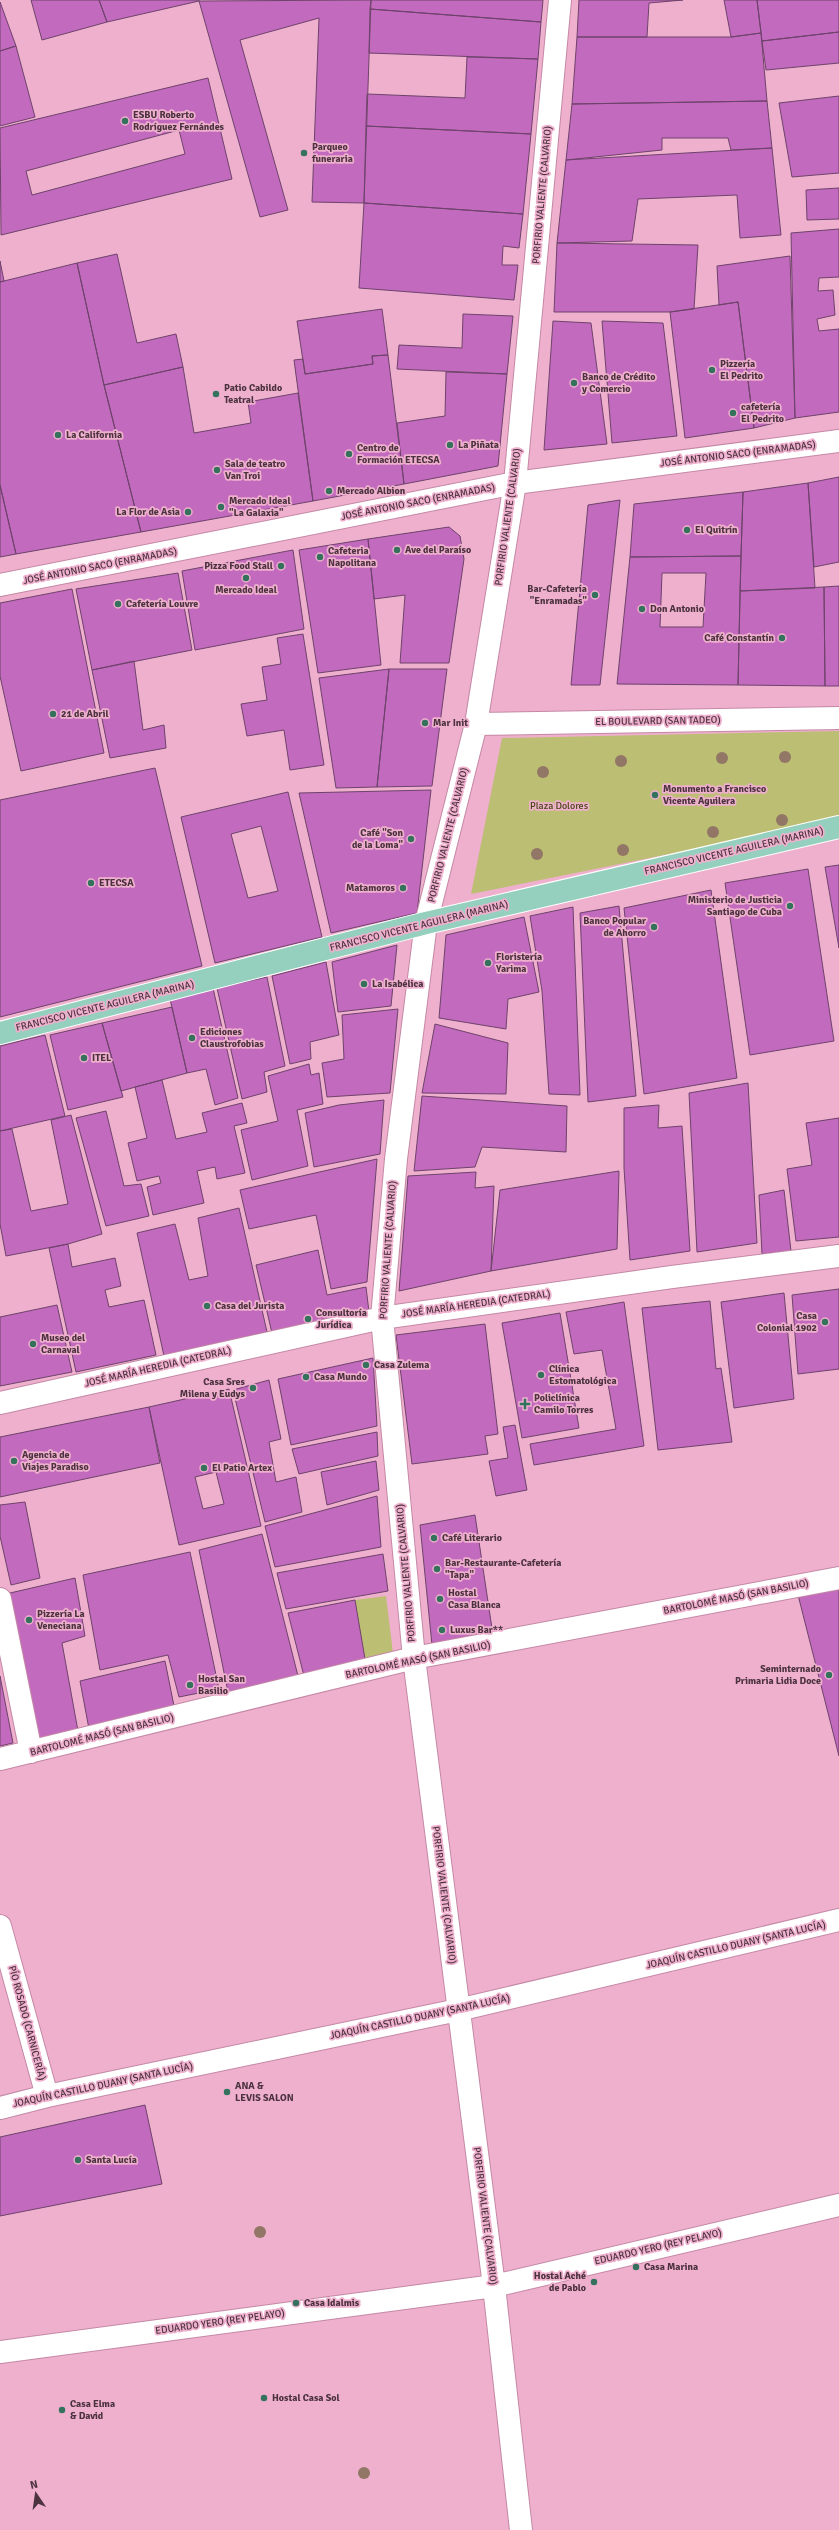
<svg xmlns="http://www.w3.org/2000/svg" width="839" height="2530" font-family="Signika,sans-serif">
<style>
.green{fill:#bcbe73}
.building{fill:#c26abd;stroke:#6e436b;fill-rule:evenodd}
.lines{fill:none;stroke-linecap:round;stroke-linejoin:round}
.minor-casing{stroke:#c488a5;stroke-width:24}
.major-casing{stroke:#fff;stroke-width:24}
.minor{stroke:#fff;stroke-width:22}
.major{stroke:#94d0bd;stroke-width:22}
.tree{fill:#927666}
.poi-dot{fill:#35725e;stroke:#efb0ce;stroke-width:1.5}
.labels{text-anchor:middle;dominant-baseline:central;stroke-width:3.5;stroke-linejoin:round;paint-order:stroke}
.poi-label{font-size:10px;font-weight:bold;fill:#4b323e;stroke:#efb0ce;text-anchor:start}
.street-label{font-size:10px;fill:#4b323e;stroke:#efb0ce}
.park-label{font-size:10px;fill:#464610;stroke:#efb0ce}
</style>
<rect width="100%" height="100%" fill="#efb0ce"/>
<path class="green" d="M 839,731 L 839,815 L 828,822 L 471,894 L 502,738 Z
M 386,1596 L 393,1653 L 365,1659 L 355,1600 Z"/>
<path class="building" d="M 31,0 L 99,0 L 107,22 L 42,40 Z
M 99,0 L 199,0 L 199,1 L 107,22 Z
M 371,0 L 364,203 L 312,202 L 319,18 L 240,40 L 288,210 L 260,217 L 199,1 Z
M 371,0 L 543,0 L 541,22 L 370,9 Z
M 579,0 L 683,0 L 649,3 L 647,37 L 577,37 Z
M 724,0 L 757,0 L 761,33 L 731,37 Z
M 757,0 L 839,0 L 839,32 L 762,41 Z
M 0,2 L 16,46 L 0,51 Z
M 370,9 L 541,22 L 538,59 L 369,53 Z
M 839,32 L 839,63 L 766,70 L 762,41 Z
M 761,33 L 767,101 L 572,104 L 577,37 L 731,37 Z
M 16,46 L 35,117 L 0,126 L 0,51 Z
M 467,57 L 538,59 L 531,134 L 366,126 L 367,94 L 465,98 Z
M 208,78 L 232,179 L 1,235 L 0,128 ZM 179,130 L 185,154 L 32,195 L 26,171 Z
M 839,96 L 839,173 L 792,177 L 779,103 Z
M 767,101 L 772,148 L 731,150 L 728,138 L 662,138 L 662,150 L 566,160 L 572,104 Z
M 366,126 L 531,134 L 523,214 L 364,203 Z
M 772,148 L 781,235 L 740,238 L 737,195 L 638,199 L 632,241 L 557,243 L 566,160 Z
M 839,188 L 839,219 L 807,220 L 806,190 Z
M 364,203 L 523,214 L 519,248 L 503,246 L 502,265 L 518,265 L 514,300 L 359,288 Z
M 839,229 L 839,277 L 819,278 L 818,291 L 833,290 L 835,315 L 817,319 L 819,331 L 839,329 L 839,412 L 795,418 L 791,233 Z
M 557,243 L 698,245 L 694,309 L 670,312 L 554,312 Z
M 117,254 L 137,343 L 176,334 L 183,367 L 104,385 L 77,263 Z
M 790,256 L 795,418 L 754,428 L 738,302 L 719,305 L 717,266 Z
M 0,261 L 4,281 L 0,282 Z
M 77,263 L 104,385 L 141,532 L 16,554 L 0,485 L 0,282 Z
M 738,302 L 754,428 L 685,438 L 670,312 Z
M 382,309 L 388,355 L 372,356 L 373,364 L 305,374 L 297,321 Z
M 463,314 L 513,316 L 507,374 L 397,369 L 399,345 L 462,348 Z
M 553,321 L 591,323 L 607,444 L 544,450 Z
M 602,321 L 663,323 L 677,436 L 612,443 Z
M 388,355 L 404,484 L 313,501 L 294,360 L 303,359 L 305,374 L 373,364 L 372,356 Z
M 183,367 L 194,433 L 251,423 L 248,402 L 298,393 L 313,501 L 141,532 L 104,385 Z
M 446,372 L 507,374 L 498,466 L 404,484 L 397,423 L 445,416 Z
M 839,477 L 839,562 L 814,567 L 808,483 Z
M 808,483 L 815,588 L 740,591 L 743,492 Z
M 0,485 L 16,554 L 0,557 Z
M 743,492 L 741,556 L 630,557 L 634,504 Z
M 620,500 L 600,685 L 571,685 L 588,505 Z
M 449,527 L 460,536 L 464,559 L 449,663 L 400,663 L 405,595 L 374,599 L 368,539 Z
M 368,539 L 381,665 L 318,673 L 299,550 Z
M 293,550 L 304,629 L 195,650 L 182,571 Z
M 741,556 L 738,685 L 617,684 L 630,557 ZM 662,573 L 706,573 L 703,627 L 660,627 Z
M 178,573 L 192,650 L 92,670 L 76,589 Z
M 839,586 L 839,686 L 825,686 L 824,587 Z
M 824,587 L 825,686 L 738,685 L 740,591 Z
M 72,589 L 104,753 L 21,771 L 0,676 L 0,603 Z
M 303,634 L 324,765 L 290,770 L 284,730 L 247,736 L 241,704 L 267,700 L 262,667 L 281,664 L 277,638 Z
M 134,661 L 143,730 L 164,725 L 166,748 L 110,758 L 92,670 Z
M 389,669 L 447,669 L 432,786 L 377,787 Z
M 389,669 L 377,787 L 336,788 L 319,678 Z
M 155,768 L 202,966 L 0,1017 L 0,800 Z
M 431,790 L 417,913 L 331,933 L 299,793 Z
M 288,792 L 322,937 L 215,963 L 181,817 ZM 261,826 L 278,891 L 248,898 L 231,834 Z
M 839,865 L 839,948 L 825,867 Z
M 808,869 L 834,1041 L 750,1055 L 725,883 Z
M 711,890 L 737,1078 L 644,1094 L 624,908 Z
M 619,906 L 636,1096 L 588,1102 L 580,913 Z
M 573,907 L 580,1095 L 549,1094 L 542,991 L 530,916 Z
M 524,917 L 539,992 L 508,999 L 506,1029 L 439,1018 L 446,935 Z
M 397,945 L 391,1006 L 338,1012 L 332,962 Z
M 326,962 L 339,1035 L 310,1042 L 311,1059 L 290,1064 L 272,976 Z
M 267,977 L 285,1066 L 264,1072 L 267,1092 L 242,1099 L 217,988 Z
M 213,988 L 238,1098 L 215,1105 L 206,1069 L 187,1073 L 170,999 Z
M 172,1007 L 187,1073 L 121,1091 L 102,1023 Z
M 398,1009 L 390,1093 L 327,1097 L 322,1063 L 344,1059 L 342,1015 Z
M 102,1023 L 123,1097 L 68,1110 L 50,1035 Z
M 435,1024 L 508,1043 L 506,1094 L 422,1093 Z
M 45,1035 L 65,1116 L 0,1131 L 0,1046 Z
M 309,1064 L 311,1075 L 319,1073 L 323,1104 L 297,1110 L 308,1166 L 252,1180 L 241,1130 L 278,1121 L 268,1076 Z
M 162,1080 L 176,1139 L 207,1132 L 202,1113 L 242,1103 L 247,1123 L 234,1126 L 245,1173 L 217,1179 L 215,1167 L 197,1171 L 204,1203 L 153,1215 L 147,1187 L 161,1183 L 159,1176 L 137,1181 L 128,1143 L 147,1138 L 135,1087 Z
M 748,1083 L 757,1243 L 697,1252 L 689,1093 Z
M 422,1096 L 567,1106 L 566,1152 L 482,1147 L 475,1167 L 414,1171 Z
M 384,1100 L 380,1154 L 314,1167 L 305,1113 L 339,1105 Z
M 659,1105 L 658,1128 L 682,1126 L 690,1251 L 630,1260 L 624,1168 L 624,1108 Z
M 106,1111 L 124,1186 L 141,1184 L 149,1216 L 106,1226 L 76,1118 Z
M 71,1115 L 102,1234 L 68,1244 L 6,1256 L 0,1224 L 0,1131 L 12,1129 L 31,1211 L 68,1204 L 51,1120 Z
M 839,1118 L 839,1237 L 796,1241 L 787,1169 L 812,1165 L 806,1123 Z
M 377,1159 L 367,1282 L 331,1289 L 316,1215 L 249,1229 L 240,1190 Z
M 619,1171 L 617,1249 L 491,1271 L 500,1190 Z
M 476,1172 L 475,1188 L 494,1186 L 491,1271 L 399,1291 L 408,1176 Z
M 784,1190 L 791,1251 L 762,1254 L 759,1195 Z
M 239,1208 L 267,1332 L 164,1356 L 137,1233 L 175,1224 L 189,1280 L 208,1276 L 198,1218 Z
M 68,1244 L 72,1267 L 115,1258 L 121,1286 L 105,1290 L 109,1307 L 144,1300 L 156,1355 L 76,1372 L 49,1248 Z
M 318,1250 L 327,1295 L 366,1287 L 369,1312 L 272,1333 L 256,1265 Z
M 839,1289 L 839,1369 L 798,1374 L 792,1295 Z
M 784,1293 L 794,1399 L 734,1408 L 721,1302 Z
M 710,1301 L 716,1369 L 721,1368 L 732,1442 L 658,1450 L 642,1308 Z
M 624,1302 L 644,1446 L 534,1465 L 530,1444 L 616,1429 L 602,1350 L 574,1354 L 566,1312 Z
M 57,1305 L 72,1372 L 0,1386 L 0,1317 Z
M 560,1313 L 579,1428 L 522,1438 L 502,1323 Z
M 485,1324 L 498,1434 L 485,1436 L 488,1454 L 412,1464 L 396,1335 Z
M 373,1358 L 377,1426 L 291,1445 L 278,1379 Z
M 269,1380 L 281,1439 L 269,1442 L 276,1482 L 296,1477 L 302,1512 L 265,1522 L 233,1390 Z
M 229,1389 L 261,1526 L 179,1545 L 149,1407 ZM 216,1472 L 224,1504 L 203,1509 L 195,1477 Z
M 149,1407 L 160,1463 L 0,1497 L 0,1437 Z
M 515,1425 L 527,1490 L 496,1496 L 489,1461 L 508,1458 L 503,1427 Z
M 377,1432 L 378,1456 L 299,1474 L 292,1449 Z
M 376,1461 L 379,1490 L 327,1505 L 321,1472 Z
M 377,1496 L 381,1547 L 275,1567 L 265,1526 Z
M 25,1502 L 40,1578 L 11,1585 L 0,1536 L 0,1505 Z
M 475,1515 L 493,1635 L 432,1645 L 420,1525 Z
M 262,1534 L 298,1676 L 228,1692 L 199,1550 Z
M 190,1552 L 219,1689 L 179,1697 L 168,1655 L 100,1670 L 83,1575 Z
M 383,1554 L 388,1591 L 286,1609 L 277,1573 Z
M 75,1578 L 85,1636 L 62,1643 L 78,1731 L 38,1739 L 10,1593 Z
M 839,1587 L 839,1756 L 798,1595 Z
M 355,1600 L 365,1659 L 304,1676 L 288,1613 Z
M 165,1661 L 174,1706 L 89,1729 L 80,1681 Z
M 0,1676 L 13,1743 L 0,1746 Z
M 145,2105 L 162,2184 L 0,2216 L 0,2137 Z"/>
<g class="lines">
<defs>
<path id="minor" d="M 0,585 L 515,483 L 839,441
M 476,724 L 839,718
M 0,1403 L 382,1318 L 672,1277 L 839,1256
M 0,1599 L 31,1752
M 0,1759 L 414,1658 L 839,1578
M 0,1926 L 47,2096
M 0,2108 L 47,2096 L 458,2010 L 839,1920
M 0,2352 L 494,2286 L 839,2205
M 521,2530 L 494,2286 L 414,1658 L 382,1318 L 396,1159 L 426,923 L 476,724 L 515,483 L 560,0"/>
<path id="major" d="M 0,1033 L 426,923 L 839,827"/>
</defs>
<use href="#minor" class="minor-casing"/>
<use href="#major" class="major-casing"/>
<use href="#minor" class="minor"/>
<use href="#major" class="major"/>
</g>
<g class="tree">
<circle cx="785" cy="757" r="6"/>
<circle cx="722" cy="758" r="6"/>
<circle cx="621" cy="761" r="6"/>
<circle cx="543" cy="772" r="6"/>
<circle cx="782" cy="820" r="6"/>
<circle cx="713" cy="832" r="6"/>
<circle cx="623" cy="850" r="6"/>
<circle cx="537" cy="854" r="6"/>
<circle cx="260" cy="2232" r="6"/>
<circle cx="364" cy="2473" r="6"/>
</g>
<g class="poi-dot">
<circle cx="125" cy="121" r="4"/>
<circle cx="304" cy="153" r="4"/>
<circle cx="712" cy="370" r="4"/>
<circle cx="574" cy="383" r="4"/>
<circle cx="216" cy="394" r="4"/>
<circle cx="733" cy="413" r="4"/>
<circle cx="58" cy="435" r="4"/>
<circle cx="450" cy="445" r="4"/>
<circle cx="349" cy="454" r="4"/>
<circle cx="217" cy="470" r="4"/>
<circle cx="329" cy="491" r="4"/>
<circle cx="221" cy="507" r="4"/>
<circle cx="188" cy="512" r="4"/>
<circle cx="687" cy="530" r="4"/>
<circle cx="397" cy="550" r="4"/>
<circle cx="320" cy="557" r="4"/>
<circle cx="281" cy="566" r="4"/>
<circle cx="246" cy="578" r="4"/>
<circle cx="595" cy="595" r="4"/>
<circle cx="118" cy="604" r="4"/>
<circle cx="642" cy="609" r="4"/>
<circle cx="782" cy="638" r="4"/>
<circle cx="53" cy="714" r="4"/>
<circle cx="425" cy="723" r="4"/>
<circle cx="655" cy="795" r="4"/>
<circle cx="411" cy="839" r="4"/>
<circle cx="91" cy="883" r="4"/>
<circle cx="403" cy="888" r="4"/>
<circle cx="790" cy="906" r="4"/>
<circle cx="654" cy="927" r="4"/>
<circle cx="488" cy="963" r="4"/>
<circle cx="364" cy="984" r="4"/>
<circle cx="192" cy="1038" r="4"/>
<circle cx="84" cy="1058" r="4"/>
<circle cx="207" cy="1306" r="4"/>
<circle cx="308" cy="1319" r="4"/>
<circle cx="825" cy="1322" r="4"/>
<circle cx="33" cy="1344" r="4"/>
<circle cx="366" cy="1365" r="4"/>
<circle cx="541" cy="1375" r="4"/>
<circle cx="306" cy="1377" r="4"/>
<circle cx="253" cy="1388" r="4"/>
<path d="M523 1398h4v4h4v4h-4v4h-4v-4h-4v-4h4z"/>
<circle cx="14" cy="1461" r="4"/>
<circle cx="204" cy="1468" r="4"/>
<circle cx="434" cy="1538" r="4"/>
<circle cx="437" cy="1569" r="4"/>
<circle cx="440" cy="1599" r="4"/>
<circle cx="29" cy="1620" r="4"/>
<circle cx="442" cy="1630" r="4"/>
<circle cx="829" cy="1675" r="4"/>
<circle cx="190" cy="1685" r="4"/>
<circle cx="227" cy="2092" r="4"/>
<circle cx="78" cy="2160" r="4"/>
<circle cx="636" cy="2267" r="4"/>
<circle cx="594" cy="2282" r="4"/>
<circle cx="296" cy="2303" r="4"/>
<circle cx="264" cy="2398" r="4"/>
<circle cx="62" cy="2410" r="4"/>
</g>
<g class="labels">
<g class="poi-label">
<text x="133" y="115">ESBU Roberto<tspan x="133" dy="12">Rodríguez Fernándes</tspan></text>
<text x="312" y="147">Parqueo<tspan x="312" dy="12">funeraria</tspan></text>
<text x="720" y="364">Pizzería<tspan x="720" dy="12">El Pedrito</tspan></text>
<text x="582" y="377">Banco de Crédito<tspan x="582" dy="12">y Comercio</tspan></text>
<text x="224" y="388">Patio Cabildo<tspan x="224" dy="12">Teatral</tspan></text>
<text x="741" y="407">cafetería<tspan x="741" dy="12">El Pedrito</tspan></text>
<text x="66" y="435">La California</text>
<text x="458" y="445">La Piñata</text>
<text x="357" y="448">Centro de<tspan x="357" dy="12">Formación ETECSA</tspan></text>
<text x="225" y="464">Sala de teatro<tspan x="225" dy="12">Van Troi</tspan></text>
<text x="337" y="491">Mercado Albion</text>
<text x="229" y="501">Mercado Ideal<tspan x="229" dy="12">"La Galaxia"</tspan></text>
<text x="180" y="512" text-anchor="end">La Flor de Asia</text>
<text x="695" y="530">El Quitrín</text>
<text x="405" y="550">Ave del Paraíso</text>
<text x="328" y="551">Cafeteria<tspan x="328" dy="12">Napolitana</tspan></text>
<text x="273" y="566" text-anchor="end">Pizza Food Stall</text>
<text x="587" y="589" text-anchor="end">Bar-Cafetería<tspan x="587" dy="12">"Enramadas"</tspan></text>
<text x="246" y="590" text-anchor="middle">Mercado Ideal</text>
<text x="126" y="604">Cafetería Louvre</text>
<text x="650" y="609">Don Antonio</text>
<text x="774" y="638" text-anchor="end">Café Constantín</text>
<text x="61" y="714">21 de Abril</text>
<text x="433" y="723">Mar Init</text>
<text x="663" y="789">Monumento a Francisco<tspan x="663" dy="12">Vicente Aguilera</tspan></text>
<text x="403" y="833" text-anchor="end">Café "Son<tspan x="403" dy="12">de la Loma"</tspan></text>
<text x="99" y="883">ETECSA</text>
<text x="395" y="888" text-anchor="end">Matamoros</text>
<text x="782" y="900" text-anchor="end">Ministerio de Justicia<tspan x="782" dy="12">Santiago de Cuba</tspan></text>
<text x="646" y="921" text-anchor="end">Banco Popular<tspan x="646" dy="12">de Ahorro</tspan></text>
<text x="496" y="957">Floristería<tspan x="496" dy="12">Yarima</tspan></text>
<text x="372" y="984">La Isabélica</text>
<text x="200" y="1032">Ediciones<tspan x="200" dy="12">Claustrofobias</tspan></text>
<text x="92" y="1058">ITEL</text>
<text x="215" y="1306">Casa del Jurista</text>
<text x="316" y="1313">Consultoría<tspan x="316" dy="12">Jurídica</tspan></text>
<text x="817" y="1316" text-anchor="end">Casa<tspan x="817" dy="12">Colonial 1902</tspan></text>
<text x="41" y="1338">Museo del<tspan x="41" dy="12">Carnaval</tspan></text>
<text x="374" y="1365">Casa Zulema</text>
<text x="549" y="1369">Clínica<tspan x="549" dy="12">Estomatológica</tspan></text>
<text x="314" y="1377">Casa Mundo</text>
<text x="245" y="1382" text-anchor="end">Casa Sres<tspan x="245" dy="12">Milena y Eudys</tspan></text>
<text x="534" y="1398">Policlínica<tspan x="534" dy="12">Camilo Torres</tspan></text>
<text x="22" y="1455">Agencia de<tspan x="22" dy="12">Viajes Paradiso</tspan></text>
<text x="212" y="1468">El Patio Artex</text>
<text x="442" y="1538">Café Literario</text>
<text x="445" y="1563">Bar-Restaurante-Cafetería<tspan x="445" dy="12">"Tapa"</tspan></text>
<text x="448" y="1593">Hostal<tspan x="448" dy="12">Casa Blanca</tspan></text>
<text x="37" y="1614">Pizzería La<tspan x="37" dy="12">Veneciana</tspan></text>
<text x="450" y="1630">Luxus Bar**</text>
<text x="821" y="1669" text-anchor="end">Seminternado<tspan x="821" dy="12">Primaria Lidia Doce</tspan></text>
<text x="198" y="1679">Hostal San<tspan x="198" dy="12">Basilio</tspan></text>
<text x="235" y="2086">ANA &amp;<tspan x="235" dy="12">LEVIS SALON</tspan></text>
<text x="86" y="2160">Santa Lucía</text>
<text x="644" y="2267">Casa Marina</text>
<text x="586" y="2276" text-anchor="end">Hostal Aché<tspan x="586" dy="12">de Pablo</tspan></text>
<text x="304" y="2303">Casa Idalmis</text>
<text x="272" y="2398">Hostal Casa Sol</text>
<text x="70" y="2404">Casa Elma<tspan x="70" dy="12">&amp; David</tspan></text>
</g>
<g class="street-label">
<text transform="translate(542 195) rotate(-85)">PORFIRIO VALIENTE (CALVARIO)</text>
<text transform="translate(738 454) rotate(-7)">JOSÉ ANTONIO SACO (ENRAMADAS)</text>
<text transform="translate(418 502) rotate(-11)">JOSÉ ANTONIO SACO (ENRAMADAS)</text>
<text transform="translate(508 517) rotate(-82)">PORFIRIO VALIENTE (CALVARIO)</text>
<text transform="translate(100 566) rotate(-11)">JOSÉ ANTONIO SACO (ENRAMADAS)</text>
<text transform="translate(658 721) rotate(-1)">EL BOULEVARD (SAN TADEO)</text>
<text transform="translate(448 835) rotate(-76)">PORFIRIO VALIENTE (CALVARIO)</text>
<text transform="translate(734 851) rotate(-13)">FRANCISCO VICENTE AGUILERA (MARINA)</text>
<text transform="translate(419 926) rotate(-14)">FRANCISCO VICENTE AGUILERA (MARINA)</text>
<text transform="translate(105 1006) rotate(-14)">FRANCISCO VICENTE AGUILERA (MARINA)</text>
<text transform="translate(388 1250) rotate(-86)">PORFIRIO VALIENTE (CALVARIO)</text>
<text transform="translate(476 1304) rotate(-8)">JOSÉ MARÍA HEREDIA (CATEDRAL)</text>
<text transform="translate(158 1367) rotate(-13)">JOSÉ MARÍA HEREDIA (CATEDRAL)</text>
<text transform="translate(406 1573) rotate(-95)">PORFIRIO VALIENTE (CALVARIO)</text>
<text transform="translate(736 1597) rotate(-11)">BARTOLOMÉ MASÓ (SAN BASILIO)</text>
<text transform="translate(418 1660) rotate(-12)">BARTOLOMÉ MASÓ (SAN BASILIO)</text>
<text transform="translate(102 1735) rotate(-14)">BARTOLOMÉ MASÓ (SAN BASILIO)</text>
<text transform="translate(444 1895) rotate(83)">PORFIRIO VALIENTE (CALVARIO)</text>
<text transform="translate(736 1945) rotate(-13)">JOAQUÍN CASTILLO DUANY (SANTA LUCÍA)</text>
<text transform="translate(420 2017) rotate(-12)">JOAQUÍN CASTILLO DUANY (SANTA LUCÍA)</text>
<text transform="translate(27 2023) rotate(75)">PÍO ROSADO (CARNICERÍA)</text>
<text transform="translate(103 2085) rotate(-12)">JOAQUÍN CASTILLO DUANY (SANTA LUCÍA)</text>
<text transform="translate(485 2216) rotate(83)">PORFIRIO VALIENTE (CALVARIO)</text>
<text transform="translate(658 2247) rotate(-13)">EDUARDO YERO (REY PELAYO)</text>
<text transform="translate(220 2322) rotate(-8)">EDUARDO YERO (REY PELAYO)</text>
</g>
<g class="park-label">
<text x="559" y="806">Plaza Dolores</text>
</g>
</g>
<g transform="translate(36 2494) rotate(347)" stroke="#efb0ce" stroke-width="3" paint-order="stroke">
<path d="M0-3L7 15L0 10L-7 15Z" fill="#4b323e"/>
<text y="-6" font-size="11" font-weight="bold" text-anchor="middle" fill="#4b323e">N</text>
</g>
</svg>
